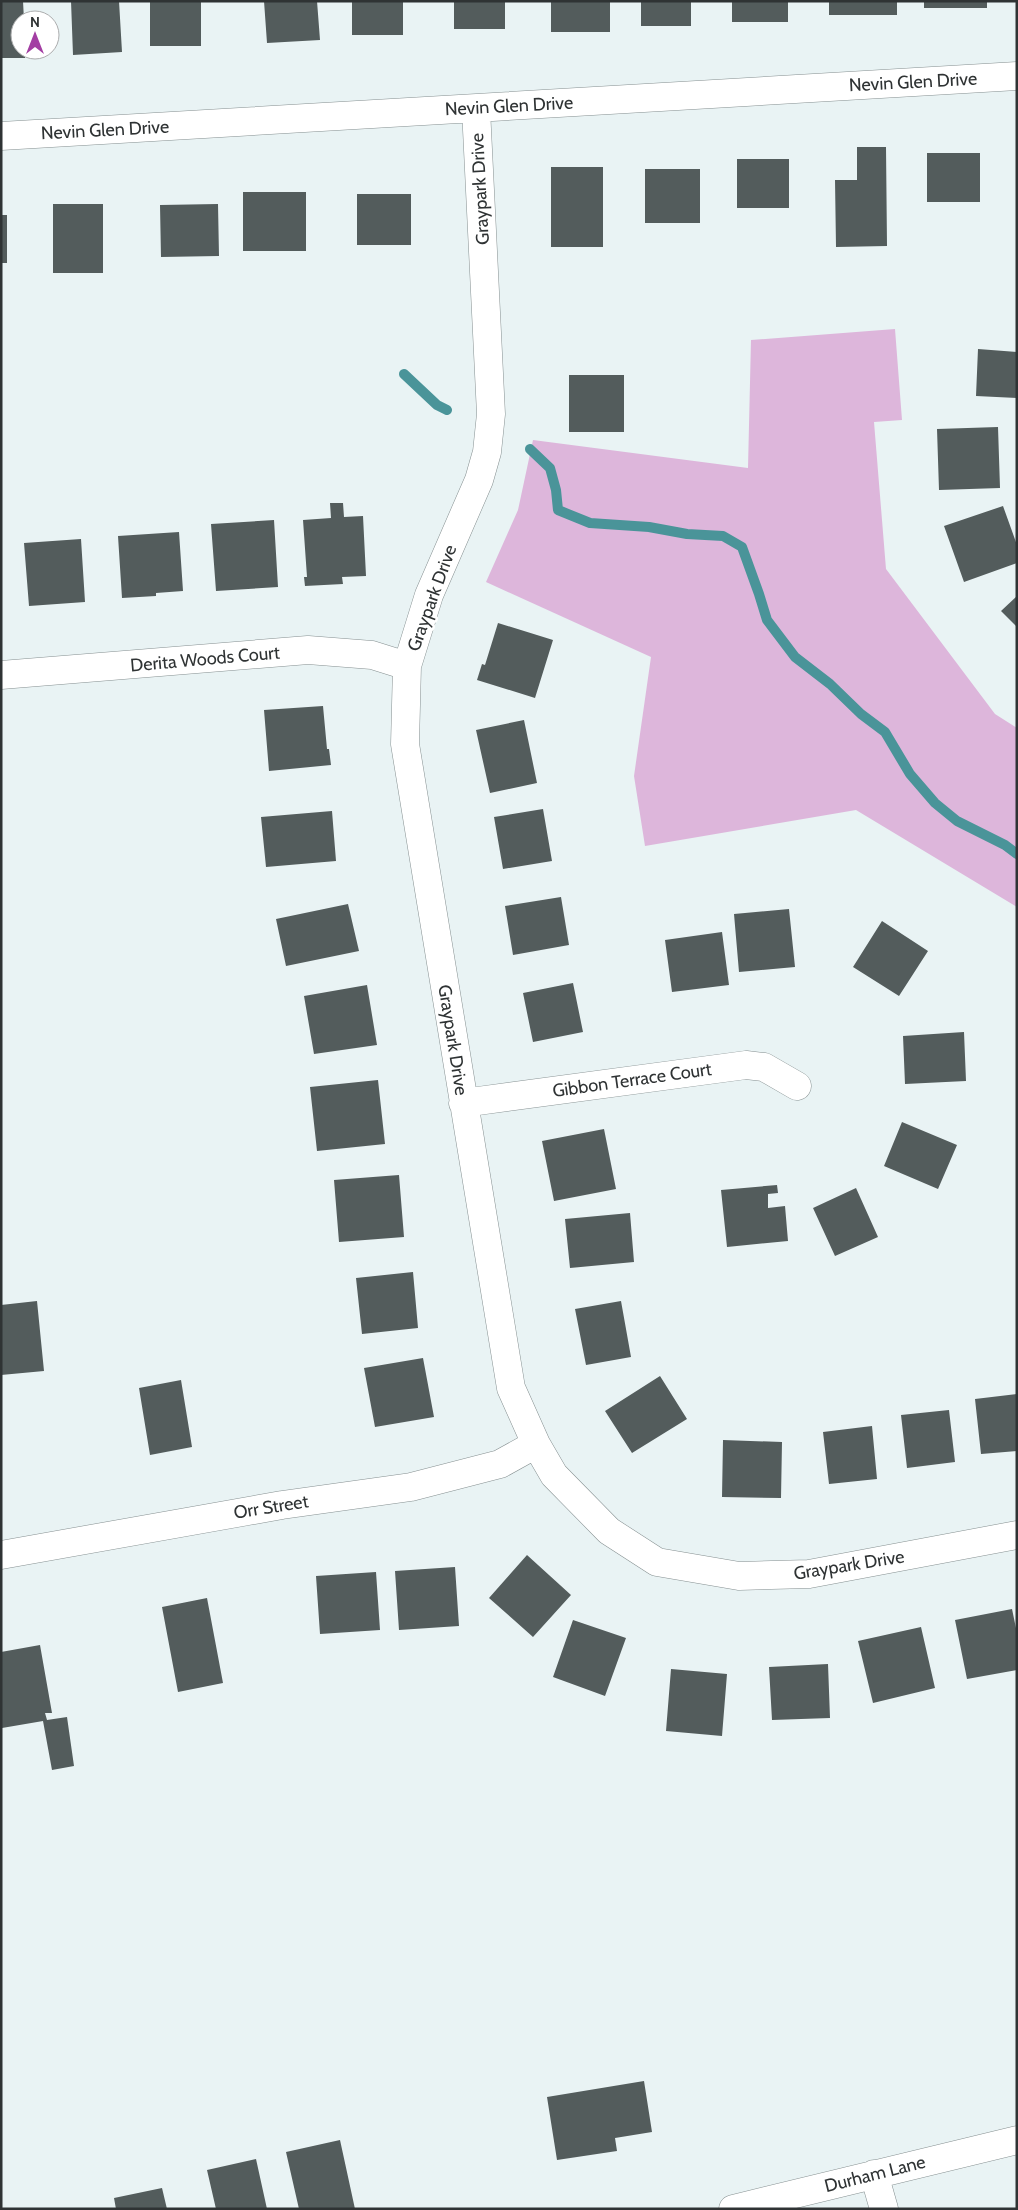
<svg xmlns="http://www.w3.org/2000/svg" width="1018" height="2210" font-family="Cabin,sans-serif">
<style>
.green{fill:#ddb6db}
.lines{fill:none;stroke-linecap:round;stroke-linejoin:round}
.stream{stroke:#4a9499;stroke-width:10}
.building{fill:#535c5c}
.street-casing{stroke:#869091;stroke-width:29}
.street{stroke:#fff;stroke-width:28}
.labels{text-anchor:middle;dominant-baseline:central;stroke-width:5;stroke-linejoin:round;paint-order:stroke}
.street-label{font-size:18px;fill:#2f3334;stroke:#fff}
</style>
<rect width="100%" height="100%" fill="#e9f3f4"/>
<path class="green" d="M 895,329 L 902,420 L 874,422 L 886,569 L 995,714 L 1017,728 L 1017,907 L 856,810 L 645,846 L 634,776 L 651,657 L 486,582 L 518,510 L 533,440 L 748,468 L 751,340 Z"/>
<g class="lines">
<path class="stream" d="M 404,374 L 437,405 L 447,410
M 530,449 L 550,468 L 556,490 L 558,510 L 590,523 L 649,527 L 687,534 L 723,536 L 742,547 L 759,594 L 767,620 L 795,657 L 830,684 L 861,714 L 885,732 L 910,774 L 935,803 L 957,821 L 1005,845 L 1017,854"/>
</g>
<path class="building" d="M 1,1 L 23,1 L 24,20 L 20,20 L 20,50 L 25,50 L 25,58 L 1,58 Z
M 71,1 L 119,1 L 122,52 L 73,55 Z
M 150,1 L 201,1 L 201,46 L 150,46 Z
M 264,1 L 317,1 L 320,40 L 267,43 Z
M 352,1 L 403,1 L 403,35 L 352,35 Z
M 454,1 L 505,1 L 505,29 L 454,29 Z
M 551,1 L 610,1 L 610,32 L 551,32 Z
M 641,1 L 691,1 L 691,26 L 641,26 Z
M 732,1 L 788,1 L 788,22 L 732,22 Z
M 829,1 L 897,1 L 897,15 L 829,15 Z
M 924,1 L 987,1 L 987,8 L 924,8 Z
M 857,147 L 886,147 L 887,246 L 836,247 L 835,180 L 857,180 Z
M 927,153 L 980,153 L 980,202 L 927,202 Z
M 737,159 L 789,159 L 789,208 L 737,208 Z
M 551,167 L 603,167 L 603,247 L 551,247 Z
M 645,169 L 700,169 L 700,223 L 645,223 Z
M 243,192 L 306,192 L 306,251 L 243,251 Z
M 357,194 L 411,194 L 411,245 L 357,245 Z
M 53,204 L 103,204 L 103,273 L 53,273 Z
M 218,204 L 219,256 L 161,257 L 160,205 Z
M 1,215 L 7,215 L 7,263 L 1,263 Z
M 978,349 L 1017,352 L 1017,398 L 976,396 Z
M 569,375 L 624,375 L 624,432 L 569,432 Z
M 998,427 L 1000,488 L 939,490 L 937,429 Z
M 330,503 L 343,503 L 344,517 L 363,516 L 366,576 L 342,577 L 343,584 L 305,586 L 304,577 L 307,577 L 303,520 L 331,518 Z
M 1003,506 L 1017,545 L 1017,563 L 964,582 L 944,526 Z
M 274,520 L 278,587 L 216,591 L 211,524 Z
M 179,532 L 183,591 L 156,593 L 156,596 L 122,598 L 118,536 Z
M 81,539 L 85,602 L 29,606 L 24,543 Z
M 1017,596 L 1017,627 L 1001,611 Z
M 498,623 L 553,640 L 535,698 L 477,680 L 482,664 L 485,665 Z
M 323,706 L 327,749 L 329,749 L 331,765 L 269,771 L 264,710 Z
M 524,720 L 537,783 L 490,793 L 476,730 Z
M 543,809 L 552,861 L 503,869 L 494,817 Z
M 332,811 L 336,861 L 266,867 L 261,817 Z
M 561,897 L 569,945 L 513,955 L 505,906 Z
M 348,904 L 359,951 L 286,966 L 276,919 Z
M 789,909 L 795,967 L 739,972 L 734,914 Z
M 882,921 L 928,951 L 899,996 L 853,967 Z
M 722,932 L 729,985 L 672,992 L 665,940 Z
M 573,983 L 583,1032 L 533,1042 L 523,993 Z
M 367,985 L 377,1045 L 314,1054 L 304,996 Z
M 964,1032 L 966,1081 L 905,1084 L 903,1036 Z
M 378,1080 L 385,1144 L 317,1151 L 310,1087 Z
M 902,1122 L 957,1145 L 938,1189 L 884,1166 Z
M 604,1129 L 616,1189 L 554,1201 L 542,1141 Z
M 399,1175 L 404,1237 L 339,1242 L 334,1180 Z
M 777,1185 L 778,1193 L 768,1194 L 768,1208 L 785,1206 L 788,1241 L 727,1247 L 721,1190 Z
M 856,1188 L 878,1237 L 835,1256 L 813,1208 Z
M 630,1213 L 634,1262 L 570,1268 L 565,1219 Z
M 413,1272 L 418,1328 L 362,1334 L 356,1278 Z
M 37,1301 L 44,1371 L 1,1375 L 1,1305 Z
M 621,1301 L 631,1357 L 586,1365 L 575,1309 Z
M 423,1358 L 434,1417 L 375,1427 L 364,1368 Z
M 660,1376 L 687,1419 L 632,1453 L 605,1411 Z
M 181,1380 L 192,1447 L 150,1455 L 139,1388 Z
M 1017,1394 L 1017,1451 L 981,1454 L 975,1399 Z
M 949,1410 L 955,1462 L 907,1468 L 901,1415 Z
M 872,1426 L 877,1479 L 829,1484 L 823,1432 Z
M 723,1440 L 782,1442 L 781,1498 L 722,1497 Z
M 527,1555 L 571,1595 L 533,1637 L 489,1598 Z
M 455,1567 L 459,1626 L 399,1630 L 395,1571 Z
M 376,1572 L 380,1630 L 320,1634 L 316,1576 Z
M 207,1598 L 223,1683 L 178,1692 L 162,1607 Z
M 1012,1609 L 1017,1633 L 1017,1670 L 967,1679 L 955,1620 Z
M 573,1620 L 626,1638 L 605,1696 L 553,1677 Z
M 921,1627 L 935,1688 L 873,1703 L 858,1641 Z
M 40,1645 L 52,1713 L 45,1713 L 47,1720 L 67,1717 L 74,1766 L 52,1770 L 43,1721 L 2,1728 L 1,1652 Z
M 828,1664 L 830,1718 L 772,1720 L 769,1667 Z
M 671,1669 L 727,1674 L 722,1736 L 666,1731 Z
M 644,2081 L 652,2132 L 615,2138 L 617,2151 L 557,2160 L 547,2097 Z
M 340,2140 L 355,2209 L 299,2209 L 286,2152 Z
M 256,2159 L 267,2209 L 216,2209 L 207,2170 Z
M 162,2188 L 167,2209 L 116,2209 L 114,2198 Z"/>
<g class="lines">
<defs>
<path id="street" d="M 476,109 L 491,414 L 487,452 L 479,480 L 429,595 L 407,666 L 405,744 L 511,1388 L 536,1444 L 554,1475 L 609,1531 L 657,1562 L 739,1576 L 809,1574 L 1017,1535
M 1,136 L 1017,76
M 1,675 L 308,650 L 372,655 L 407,666
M 463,1103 L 746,1065 L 764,1067 L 797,1086
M 1,1555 L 282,1505 L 411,1487 L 500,1464 L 536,1444
M 874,2174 L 884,2209
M 733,2209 L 1017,2140"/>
</defs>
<use href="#street" class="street-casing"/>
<use href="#street" class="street"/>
</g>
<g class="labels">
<g class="street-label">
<text transform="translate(913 82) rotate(-3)">Nevin Glen Drive</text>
<text transform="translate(509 106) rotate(-3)">Nevin Glen Drive</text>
<text transform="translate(105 130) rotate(-3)">Nevin Glen Drive</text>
<text transform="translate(480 189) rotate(-93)">Graypark Drive</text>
<text transform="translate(432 598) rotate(-70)">Graypark Drive</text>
<text transform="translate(205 659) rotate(-5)">Derita Woods Court</text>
<text transform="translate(453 1040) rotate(81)">Graypark Drive</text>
<text transform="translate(632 1080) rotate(-8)">Gibbon Terrace Court</text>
<text transform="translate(271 1507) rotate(-9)">Orr Street</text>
<text transform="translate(849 1565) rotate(-9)">Graypark Drive</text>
<text transform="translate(875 2174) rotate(-14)">Durham Lane</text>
</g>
</g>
<rect width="1018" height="2210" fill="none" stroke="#2f3334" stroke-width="5"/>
<g transform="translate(35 35)"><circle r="24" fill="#ffffff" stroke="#acadae"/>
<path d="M0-4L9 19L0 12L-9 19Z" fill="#a33ea3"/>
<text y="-8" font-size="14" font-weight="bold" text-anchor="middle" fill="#2f3334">N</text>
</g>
</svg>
